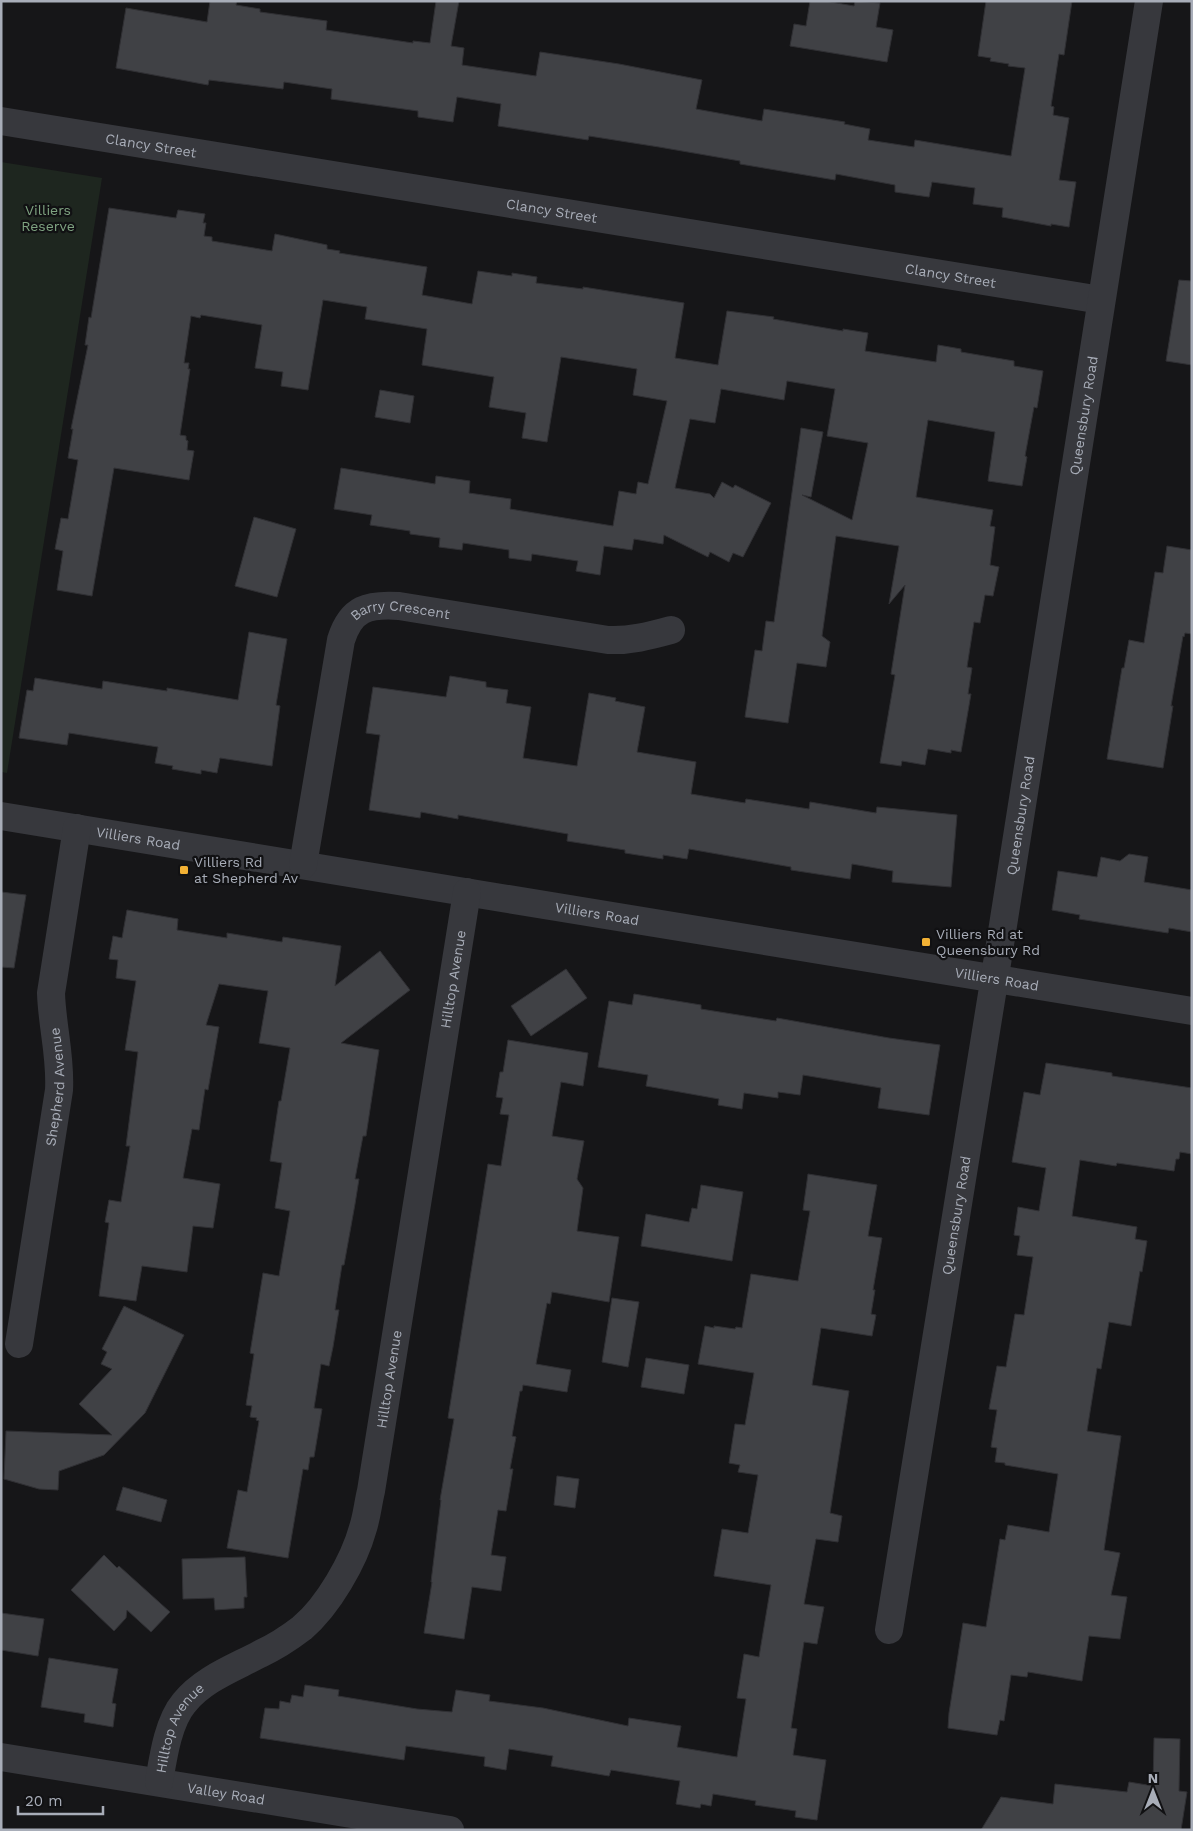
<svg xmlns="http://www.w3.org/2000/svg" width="1193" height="1831" font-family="'Work Sans',sans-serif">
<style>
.green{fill:#1e261f}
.building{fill:#404145;stroke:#303034}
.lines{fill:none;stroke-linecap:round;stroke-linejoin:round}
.minor{stroke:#37383d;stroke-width:28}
.poi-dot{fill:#f2b134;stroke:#111113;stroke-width:2}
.labels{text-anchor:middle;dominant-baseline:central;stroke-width:4.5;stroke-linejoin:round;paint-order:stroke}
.street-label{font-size:14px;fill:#a8adb8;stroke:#111113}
.park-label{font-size:14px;fill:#7fa381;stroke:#111113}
.poi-label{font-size:14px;fill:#a8adb8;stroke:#111113;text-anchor:start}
</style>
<rect width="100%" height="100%" fill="#161618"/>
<path class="green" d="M 1,162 L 102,178 L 7,773 L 1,772 Z"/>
<path class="building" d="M 210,1 L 237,1 L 236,5 L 260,9 L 260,12 L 327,21 L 326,30 L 413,43 L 413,41 L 430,43 L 436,1 L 459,1 L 451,46 L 464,48 L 462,65 L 536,76 L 540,52 L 619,64 L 702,80 L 696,109 L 762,121 L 764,109 L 845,122 L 844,124 L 870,129 L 868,140 L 914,147 L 915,140 L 1011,156 L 1025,68 L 1008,66 L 1009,64 L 990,61 L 991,58 L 978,56 L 986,1 L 1072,1 L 1064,55 L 1059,54 L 1051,106 L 1054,107 L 1053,115 L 1069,118 L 1059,180 L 1076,182 L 1069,227 L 1051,224 L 1051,226 L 1002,217 L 1003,208 L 973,204 L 975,188 L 932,182 L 929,197 L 895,192 L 895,185 L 836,174 L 835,180 L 740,164 L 740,161 L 659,147 L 589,136 L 588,140 L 498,126 L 501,104 L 457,97 L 453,122 L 418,117 L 418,111 L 331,99 L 332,89 L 284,82 L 283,89 L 209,80 L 208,85 L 116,68 L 126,8 L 207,22 Z
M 810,1 L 825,1 L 854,6 L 855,1 L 880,3 L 876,27 L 893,30 L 887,62 L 790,46 L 794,24 L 806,26 Z
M 109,208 L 176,218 L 178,210 L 205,214 L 203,223 L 206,223 L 204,236 L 212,237 L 212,241 L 272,251 L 275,234 L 327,245 L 327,249 L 340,251 L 339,253 L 427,267 L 422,295 L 472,304 L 478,271 L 512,276 L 512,273 L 537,277 L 536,283 L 583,289 L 583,287 L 684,303 L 675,358 L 718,365 L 727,311 L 774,317 L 773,319 L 843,331 L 843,329 L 868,333 L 865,351 L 936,362 L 938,345 L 961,349 L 961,352 L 1014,361 L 1014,366 L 1043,371 L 1037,408 L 1034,407 L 1025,456 L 1027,457 L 1022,486 L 988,481 L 995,432 L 928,420 L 916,497 L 993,510 L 990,526 L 995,527 L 990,565 L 999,567 L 993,596 L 985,595 L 980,623 L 974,622 L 967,667 L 972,668 L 968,694 L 971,694 L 961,752 L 951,750 L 951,753 L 928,749 L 925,765 L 902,761 L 901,766 L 880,763 L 895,675 L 891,674 L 905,585 L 889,604 L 899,546 L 836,536 L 822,636 L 830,642 L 826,667 L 797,663 L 788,723 L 745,717 L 755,650 L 762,651 L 766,621 L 774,622 L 801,428 L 823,432 L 811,497 L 802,495 L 852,520 L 868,443 L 827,436 L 835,389 L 787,381 L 784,400 L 721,389 L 715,423 L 690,419 L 675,488 L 710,494 L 714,498 L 722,482 L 733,488 L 735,485 L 771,503 L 743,557 L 733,553 L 729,562 L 710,552 L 708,557 L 664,535 L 663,544 L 634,539 L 632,550 L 604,546 L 600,575 L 576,571 L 578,561 L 532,554 L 531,561 L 509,558 L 509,550 L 463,543 L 462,550 L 439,547 L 440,538 L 410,534 L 410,531 L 370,525 L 372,515 L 334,509 L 341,468 L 435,484 L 436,476 L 470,481 L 469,493 L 511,499 L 510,509 L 613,526 L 619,491 L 636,494 L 638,482 L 648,484 L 667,401 L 633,395 L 637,369 L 561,357 L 547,442 L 522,438 L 526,413 L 489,407 L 494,377 L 422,365 L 427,329 L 365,319 L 367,307 L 323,300 L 308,390 L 281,386 L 283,372 L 255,368 L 262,325 L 201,315 L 200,318 L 191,316 L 184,363 L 189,363 L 188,369 L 190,369 L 180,435 L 186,436 L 186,440 L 188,441 L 187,450 L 194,451 L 189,480 L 114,468 L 92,596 L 57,590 L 63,551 L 55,549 L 61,518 L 68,519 L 78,460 L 68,458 L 73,429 L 71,429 L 88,345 L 85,345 L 89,317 L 91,318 Z
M 1179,280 L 1192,281 L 1192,365 L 1166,361 Z
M 380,390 L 414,396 L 410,423 L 375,417 Z
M 254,517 L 296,529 L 277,597 L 235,586 Z
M 1167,546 L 1192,550 L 1192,634 L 1185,633 L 1184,637 L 1183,636 L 1171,706 L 1173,706 L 1163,768 L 1107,759 L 1122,668 L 1124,668 L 1129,640 L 1144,643 L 1155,572 L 1163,573 Z
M 249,632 L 287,639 L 276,705 L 280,706 L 272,766 L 220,758 L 217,773 L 201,770 L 201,774 L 172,769 L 173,766 L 155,763 L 158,747 L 69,733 L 67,745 L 19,738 L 27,690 L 33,691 L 35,678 L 102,689 L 103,681 L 167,691 L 167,688 L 238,700 Z
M 450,676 L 486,682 L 486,687 L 508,690 L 506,703 L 531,707 L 523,758 L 577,766 L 589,693 L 616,698 L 615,701 L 645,707 L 637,752 L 696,762 L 691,794 L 745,803 L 746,799 L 809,809 L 810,802 L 876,813 L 877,807 L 957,815 L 951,887 L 892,882 L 893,871 L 852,864 L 850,879 L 791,870 L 791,867 L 689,849 L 687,859 L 663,855 L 663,859 L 625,853 L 625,850 L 567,841 L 568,834 L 458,815 L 458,819 L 421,812 L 420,818 L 369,810 L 380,735 L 366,733 L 373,687 L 446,697 Z
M 1129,854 L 1148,857 L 1144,882 L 1192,890 L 1192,932 L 1169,928 L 1168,933 L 1079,919 L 1080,915 L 1052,910 L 1058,871 L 1097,877 L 1101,857 L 1120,861 Z
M 1,892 L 26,895 L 14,968 L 1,967 Z
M 127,910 L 178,919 L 177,930 L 227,938 L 227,933 L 282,942 L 283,937 L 341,946 L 335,986 L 380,951 L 410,990 L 341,1043 L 379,1050 L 366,1136 L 363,1136 L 355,1179 L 359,1179 L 355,1204 L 344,1265 L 342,1265 L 335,1310 L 339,1310 L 333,1347 L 329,1366 L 321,1364 L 314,1408 L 322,1409 L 314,1457 L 310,1457 L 308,1470 L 303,1469 L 288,1558 L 227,1548 L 238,1490 L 247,1492 L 259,1421 L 256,1420 L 257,1418 L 250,1417 L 252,1406 L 246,1405 L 254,1354 L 250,1353 L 263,1273 L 279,1276 L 290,1211 L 275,1208 L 282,1163 L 270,1161 L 279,1101 L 281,1101 L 290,1048 L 259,1043 L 268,991 L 219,984 L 206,1025 L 219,1027 L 208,1090 L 205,1089 L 199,1130 L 192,1129 L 183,1178 L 220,1184 L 213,1228 L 193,1226 L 187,1272 L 142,1266 L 136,1301 L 99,1296 L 109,1223 L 105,1222 L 109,1200 L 121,1202 L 130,1146 L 126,1146 L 138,1052 L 125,1050 L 136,981 L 116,978 L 118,960 L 109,959 L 113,936 L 122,938 Z
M 566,969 L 587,998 L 531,1036 L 511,1006 Z
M 634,994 L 701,1005 L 701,1009 L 776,1021 L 777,1018 L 889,1038 L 940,1045 L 929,1115 L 878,1108 L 881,1088 L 803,1075 L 800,1095 L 778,1092 L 778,1098 L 744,1093 L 742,1109 L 718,1105 L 719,1099 L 646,1086 L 648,1075 L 598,1067 L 609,1001 L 632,1005 Z
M 508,1040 L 588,1053 L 583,1086 L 561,1082 L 552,1136 L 584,1141 L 577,1179 L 583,1188 L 577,1231 L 619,1237 L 609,1302 L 552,1292 L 550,1304 L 547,1303 L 536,1364 L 571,1370 L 567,1392 L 523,1385 L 522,1391 L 520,1391 L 512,1436 L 516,1437 L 510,1469 L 513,1469 L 506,1511 L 498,1510 L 491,1555 L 506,1557 L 501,1591 L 472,1587 L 464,1639 L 424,1633 L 432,1582 L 431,1582 L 441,1500 L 440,1500 L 454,1419 L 448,1418 L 488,1164 L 501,1166 L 509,1115 L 500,1114 L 503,1098 L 496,1097 L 500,1072 L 503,1072 Z
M 1046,1063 L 1112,1073 L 1112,1076 L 1192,1088 L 1192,1154 L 1180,1152 L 1179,1159 L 1176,1159 L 1174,1171 L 1117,1163 L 1116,1166 L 1080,1160 L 1072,1216 L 1137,1227 L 1135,1239 L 1147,1241 L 1142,1272 L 1140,1271 L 1131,1326 L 1109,1322 L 1101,1369 L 1097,1368 L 1087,1431 L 1121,1436 L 1104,1550 L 1120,1553 L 1111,1595 L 1127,1597 L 1120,1639 L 1089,1636 L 1082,1681 L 1028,1672 L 1027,1677 L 1011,1675 L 1004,1721 L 1000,1720 L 997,1735 L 948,1728 L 949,1713 L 963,1623 L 986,1627 L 1000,1539 L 1005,1540 L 1008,1525 L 1049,1532 L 1058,1474 L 1011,1466 L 1005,1465 L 1005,1463 L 995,1462 L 997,1448 L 991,1447 L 997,1410 L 989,1409 L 997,1366 L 1006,1367 L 1015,1314 L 1024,1315 L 1033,1257 L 1017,1255 L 1020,1236 L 1014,1235 L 1018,1207 L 1039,1211 L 1046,1168 L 1012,1162 L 1024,1092 L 1040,1095 Z
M 808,1174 L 877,1185 L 868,1236 L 882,1238 L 873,1290 L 875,1290 L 871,1314 L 876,1315 L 872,1336 L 821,1328 L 812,1385 L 849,1391 L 830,1513 L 842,1516 L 838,1542 L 816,1539 L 804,1604 L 824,1607 L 817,1644 L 804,1642 L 791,1728 L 797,1729 L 793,1755 L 826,1760 L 817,1820 L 795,1817 L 796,1811 L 755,1805 L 756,1801 L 713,1794 L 711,1806 L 701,1804 L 700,1808 L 676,1804 L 680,1781 L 611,1770 L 609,1776 L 551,1766 L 553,1756 L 509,1749 L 506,1770 L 484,1766 L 485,1757 L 406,1746 L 404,1760 L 260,1738 L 265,1708 L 279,1709 L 280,1701 L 290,1703 L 292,1695 L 303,1697 L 305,1685 L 339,1690 L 338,1696 L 417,1709 L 452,1712 L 456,1690 L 490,1695 L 489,1701 L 543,1708 L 628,1726 L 629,1718 L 681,1726 L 677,1747 L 737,1757 L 746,1699 L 737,1698 L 744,1654 L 759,1657 L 771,1585 L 714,1576 L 722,1529 L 748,1533 L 758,1475 L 738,1472 L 740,1465 L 729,1463 L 735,1424 L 745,1425 L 754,1373 L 698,1364 L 705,1326 L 714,1328 L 714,1326 L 735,1329 L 736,1327 L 742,1328 L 751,1274 L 798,1281 L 810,1211 L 803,1210 Z
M 701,1185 L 743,1192 L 732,1261 L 641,1246 L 646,1214 L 689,1222 L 692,1208 L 697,1209 Z
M 612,1298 L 639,1302 L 628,1367 L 602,1362 Z
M 124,1306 L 184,1335 L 145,1413 L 104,1455 L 59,1471 L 58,1490 L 39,1489 L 4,1479 L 6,1431 L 112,1435 L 79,1404 L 112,1369 L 101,1364 L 107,1352 L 102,1349 Z
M 646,1358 L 689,1365 L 684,1394 L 641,1387 Z
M 557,1476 L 579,1479 L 575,1508 L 554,1505 Z
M 123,1487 L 167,1500 L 161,1522 L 116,1510 Z
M 104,1555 L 117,1568 L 119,1566 L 170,1612 L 151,1632 L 127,1610 L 126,1618 L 114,1631 L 71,1590 Z
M 245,1557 L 247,1597 L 244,1597 L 244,1608 L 215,1610 L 214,1598 L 183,1599 L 182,1559 Z
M 1,1613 L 44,1619 L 38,1656 L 1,1650 Z
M 49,1658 L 118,1669 L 112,1703 L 116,1704 L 113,1727 L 84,1722 L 85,1714 L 41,1707 Z
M 1154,1738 L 1180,1739 L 1179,1791 L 1187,1792 L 1181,1830 L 981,1830 L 1001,1797 L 1053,1804 L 1055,1784 L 1127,1792 L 1129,1782 L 1153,1786 Z"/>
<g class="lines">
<g class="minor">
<path id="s1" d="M 1,121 L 1101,300"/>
<path id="s2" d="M 1,816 L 1192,1011"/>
<path id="s3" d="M 303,865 L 341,640 C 351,608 368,604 399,606 L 608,640 C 630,641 649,636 671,630"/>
<path id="s4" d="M 19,1344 L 59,1090 C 61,1057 52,1026 51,993 L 77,828"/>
<path id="s5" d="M 889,1630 L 998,957 L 1149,1"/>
<path id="s6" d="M 1,1757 L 450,1830"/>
<path id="s7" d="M 159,1782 C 163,1758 168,1722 184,1703 C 203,1679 234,1668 260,1654 C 275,1647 289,1638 302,1628 C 328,1606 354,1561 363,1528 C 367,1516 368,1503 371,1491 L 467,892"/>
</g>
</g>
<g class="poi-dot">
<rect x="179" y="865" width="10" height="10" rx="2.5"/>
<rect x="921" y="937" width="10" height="10" rx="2.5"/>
</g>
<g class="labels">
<g class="street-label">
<text stroke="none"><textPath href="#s1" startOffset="152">Clancy Street</textPath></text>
<text stroke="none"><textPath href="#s1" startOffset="558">Clancy Street</textPath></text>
<text stroke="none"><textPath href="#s1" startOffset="962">Clancy Street</textPath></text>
<text stroke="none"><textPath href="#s5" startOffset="1230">Queensbury Road</textPath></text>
<text stroke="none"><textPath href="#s3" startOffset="304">Barry Crescent</textPath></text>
<text stroke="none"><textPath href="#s5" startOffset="825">Queensbury Road</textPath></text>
<text stroke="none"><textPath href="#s2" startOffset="139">Villiers Road</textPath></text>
<text stroke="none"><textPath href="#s2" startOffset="604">Villiers Road</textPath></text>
<text stroke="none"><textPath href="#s7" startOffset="899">Hilltop Avenue</textPath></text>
<text stroke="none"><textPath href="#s2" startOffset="1009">Villiers Road</textPath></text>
<text stroke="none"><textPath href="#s4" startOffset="260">Shepherd Avenue</textPath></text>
<text stroke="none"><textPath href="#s5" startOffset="420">Queensbury Road</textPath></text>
<text stroke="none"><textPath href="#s7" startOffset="494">Hilltop Avenue</textPath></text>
<text stroke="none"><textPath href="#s7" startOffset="59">Hilltop Avenue</textPath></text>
<text stroke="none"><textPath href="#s6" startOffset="228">Valley Road</textPath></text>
</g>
<g class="park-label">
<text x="48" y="210">Villiers<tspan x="48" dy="16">Reserve</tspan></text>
</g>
<g class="poi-label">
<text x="194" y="862">Villiers Rd<tspan x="194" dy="16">at Shepherd Av</tspan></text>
<text x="936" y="934">Villiers Rd at<tspan x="936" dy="16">Queensbury Rd</tspan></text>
</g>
</g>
<rect width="1193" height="1831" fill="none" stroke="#a8adb8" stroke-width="5"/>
<g transform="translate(1153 1791)" stroke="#111113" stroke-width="4" paint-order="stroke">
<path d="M0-4L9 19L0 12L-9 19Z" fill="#a8adb8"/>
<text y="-8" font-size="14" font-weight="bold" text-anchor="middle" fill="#a8adb8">N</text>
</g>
<path d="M18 1806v8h85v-8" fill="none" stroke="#a8adb8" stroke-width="2.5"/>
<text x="25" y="1806" font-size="15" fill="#a8adb8" stroke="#111113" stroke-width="4" paint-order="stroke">20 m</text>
</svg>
